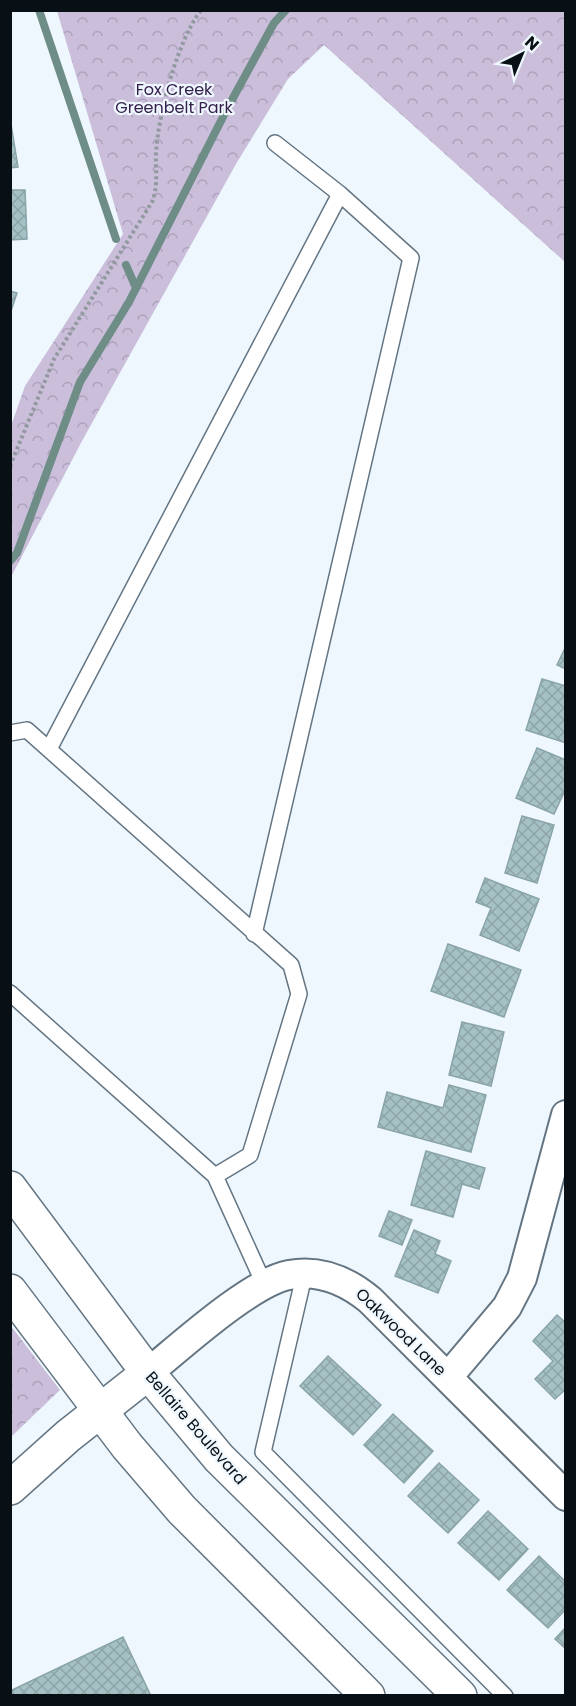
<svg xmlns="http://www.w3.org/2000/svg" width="576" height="1706" font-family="Poppins,sans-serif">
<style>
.park{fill:url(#park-crowns)}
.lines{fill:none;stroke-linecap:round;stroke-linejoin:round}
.stream{stroke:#6d8d86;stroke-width:8}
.building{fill:url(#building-cross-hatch);stroke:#89a4a8;stroke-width:1.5}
.service-casing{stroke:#637583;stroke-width:18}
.minor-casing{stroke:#637583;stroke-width:32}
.tertiary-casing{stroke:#637583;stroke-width:36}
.secondary-casing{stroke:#637583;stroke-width:36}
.path{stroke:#91999f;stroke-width:4;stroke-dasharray:3 3;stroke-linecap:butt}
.service{stroke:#fff;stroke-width:15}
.minor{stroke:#fff;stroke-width:28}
.tertiary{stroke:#fff;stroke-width:33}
.secondary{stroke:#fff;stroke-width:33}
.labels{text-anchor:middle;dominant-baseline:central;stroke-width:4.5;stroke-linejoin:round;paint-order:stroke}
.park-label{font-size:16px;fill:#34204c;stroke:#eff7fe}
.street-label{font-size:16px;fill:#091015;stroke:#eff7fe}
</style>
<defs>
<pattern id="park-crowns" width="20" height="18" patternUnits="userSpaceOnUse" patternTransform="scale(1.5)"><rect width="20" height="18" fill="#cabedb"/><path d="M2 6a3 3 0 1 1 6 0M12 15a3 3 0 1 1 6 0" fill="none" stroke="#aca2bb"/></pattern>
<pattern id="building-cross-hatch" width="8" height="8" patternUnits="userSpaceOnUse" patternTransform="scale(1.5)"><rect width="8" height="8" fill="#a6c1c5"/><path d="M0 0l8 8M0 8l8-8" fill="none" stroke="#8ea5a8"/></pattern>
</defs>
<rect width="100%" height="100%" fill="#eff7fe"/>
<path class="park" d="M 57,11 L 565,11 L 565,262 L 324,45 L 288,79 L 236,164 L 82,441 L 11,577 L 11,426 L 25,386 L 123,234 Z
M 11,1326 L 60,1390 L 11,1437 Z"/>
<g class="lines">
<path class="stream" d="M 39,10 L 116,239
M 126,265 L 136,288
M 10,561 L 17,553 L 80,382 L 129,302 L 227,109 L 274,23 L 286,10"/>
</g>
<path class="building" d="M 10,118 L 18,167 L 10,168 Z
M 10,190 L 25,190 L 27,239 L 10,240 Z
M 10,291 L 17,293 L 10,314 Z
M 566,646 L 566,669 L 557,665 Z
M 542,679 L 566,686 L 566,743 L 526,730 Z
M 537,748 L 566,760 L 566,788 L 554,814 L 516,798 Z
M 522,816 L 554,825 L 537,883 L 505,873 Z
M 485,878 L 539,899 L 519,951 L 480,935 L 491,908 L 476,902 Z
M 448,944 L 521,970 L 504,1017 L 431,991 Z
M 462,1022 L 504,1032 L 491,1086 L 449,1075 Z
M 449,1085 L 486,1095 L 471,1152 L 378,1127 L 387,1092 L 443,1108 Z
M 426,1151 L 485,1168 L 479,1189 L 462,1184 L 453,1217 L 411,1205 Z
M 389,1211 L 412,1220 L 402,1245 L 379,1236 Z
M 414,1230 L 440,1241 L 435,1254 L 451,1261 L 438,1293 L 395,1276 Z
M 557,1315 L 566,1323 L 566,1389 L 555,1399 L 535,1379 L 553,1361 L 533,1341 Z
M 328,1356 L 381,1405 L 353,1435 L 300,1386 Z
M 393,1414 L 433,1451 L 404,1483 L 364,1445 Z
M 439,1463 L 479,1500 L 448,1533 L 408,1496 Z
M 488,1511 L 528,1549 L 499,1580 L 458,1543 Z
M 539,1556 L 566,1582 L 566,1609 L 548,1628 L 507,1590 Z
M 566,1627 L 566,1649 L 555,1639 Z
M 123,1637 L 151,1696 L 10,1696 L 10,1691 Z"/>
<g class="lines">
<defs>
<path id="service" d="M 275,143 L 340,194
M 10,733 L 27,730 L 291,965 L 299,994 L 250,1155 L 215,1176
M 49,749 L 340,194 L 411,258 L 254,934
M 10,993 L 215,1176 L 265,1286
M 304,1276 L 263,1452 L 505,1696"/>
<path id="minor" d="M 148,1373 C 180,1347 251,1282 289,1275 C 320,1269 347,1281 370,1300 L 566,1496
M 448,1377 L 507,1307 L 522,1278 L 566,1115"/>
<path id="tertiary" d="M 10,1488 L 68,1436 L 148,1373"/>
<path id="secondary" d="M 10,1188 L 148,1373 L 219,1458 L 460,1696
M 10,1291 L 127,1446 L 182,1510 L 368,1696"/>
</defs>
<use href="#service" class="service-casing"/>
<use href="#minor" class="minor-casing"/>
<use href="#tertiary" class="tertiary-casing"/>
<use href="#secondary" class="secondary-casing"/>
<path class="path" d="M 10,466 L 54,359 L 152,202 C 159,184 155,170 156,152 C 159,112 177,42 201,10"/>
<use href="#service" class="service"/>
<use href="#minor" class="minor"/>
<use href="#tertiary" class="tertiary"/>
<use href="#secondary" class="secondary"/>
</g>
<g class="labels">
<g class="park-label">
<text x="174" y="89">Fox Creek<tspan x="174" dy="18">Greenbelt Park</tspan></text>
</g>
<g class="street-label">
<text transform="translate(401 1332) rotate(44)">Oakwood Lane</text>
<text transform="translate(196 1428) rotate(49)">Bellaire Boulevard</text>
</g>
</g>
<rect width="576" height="1706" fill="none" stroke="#091015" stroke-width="24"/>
<g transform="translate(522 54) rotate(43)" stroke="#eff7fe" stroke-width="4.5" paint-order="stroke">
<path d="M0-4.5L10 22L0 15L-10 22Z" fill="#091015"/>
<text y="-9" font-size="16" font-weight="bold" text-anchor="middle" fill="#091015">N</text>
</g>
</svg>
